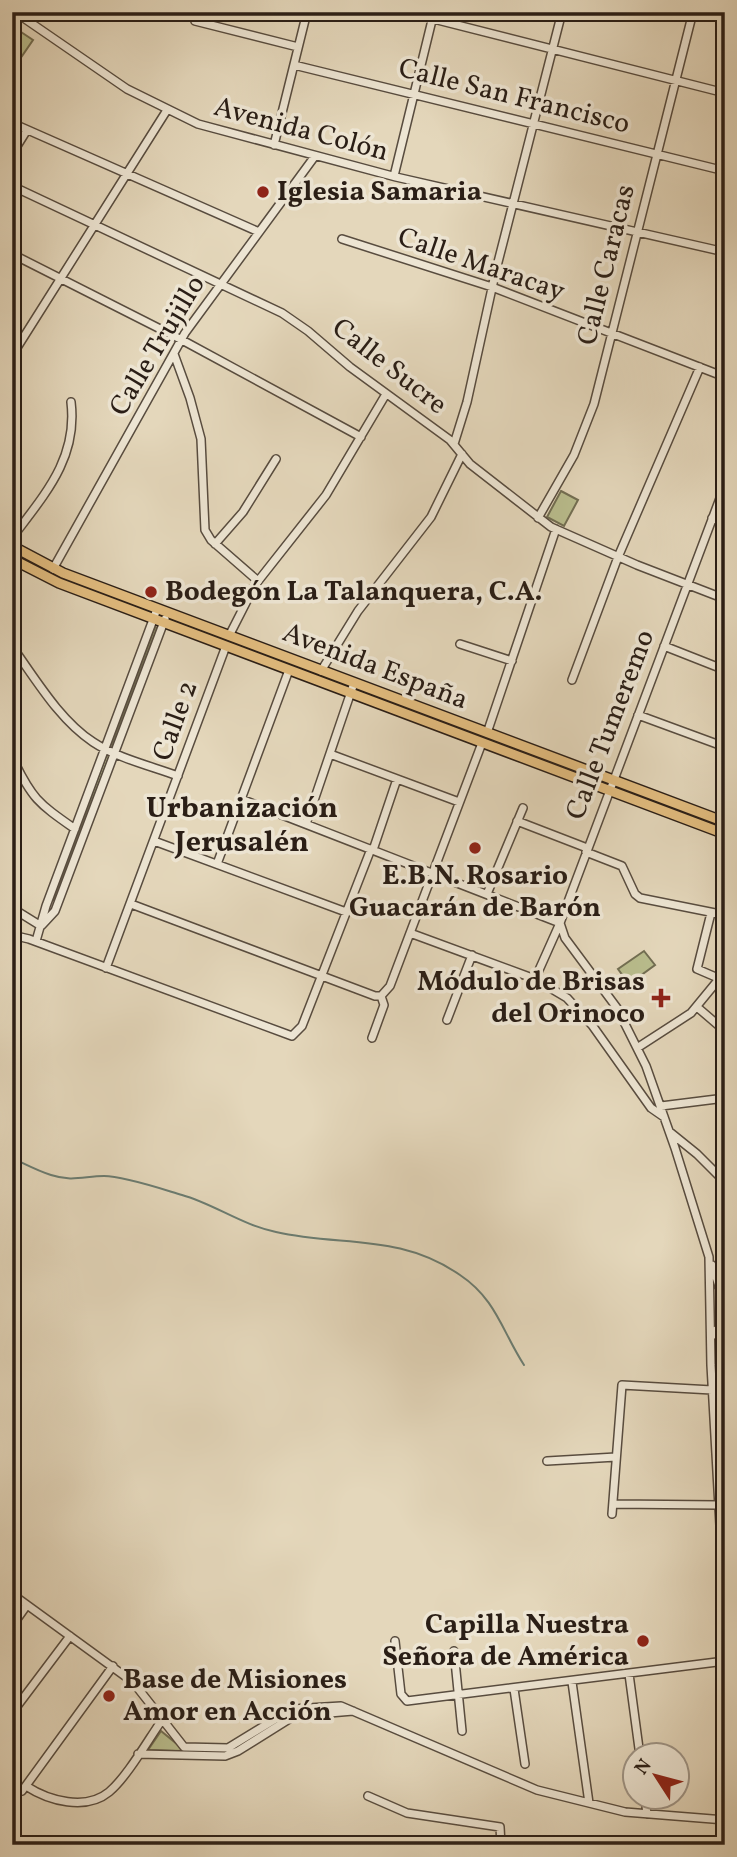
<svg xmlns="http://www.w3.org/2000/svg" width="737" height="1857" font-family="Vollkorn,serif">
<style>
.green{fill:#b9bd8d;stroke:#726e52;stroke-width:2}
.park{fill:url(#park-crowns);stroke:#726e52;stroke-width:2}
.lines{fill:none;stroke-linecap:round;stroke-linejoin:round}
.stream{stroke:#6b7c71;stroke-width:2}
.minor-casing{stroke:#584c3f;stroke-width:10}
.major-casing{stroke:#2a1e16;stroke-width:12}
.minor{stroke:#ede5d3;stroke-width:7}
.major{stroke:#e2bc7e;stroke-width:9}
.poi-dot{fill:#8f2418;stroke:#ede5d3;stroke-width:2.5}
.labels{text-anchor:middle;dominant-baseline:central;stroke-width:7;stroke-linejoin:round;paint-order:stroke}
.street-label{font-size:28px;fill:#2a1e16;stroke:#ede5d3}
.poi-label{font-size:28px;font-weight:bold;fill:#2a1e16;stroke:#ede5d3;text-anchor:start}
.neighbourhood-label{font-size:30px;font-weight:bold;fill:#2a1e16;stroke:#ede5d3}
</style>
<defs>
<pattern id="park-crowns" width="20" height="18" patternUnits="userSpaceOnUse" patternTransform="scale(1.75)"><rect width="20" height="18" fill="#b9bd8d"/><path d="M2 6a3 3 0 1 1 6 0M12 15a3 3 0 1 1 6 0" fill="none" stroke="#9fa279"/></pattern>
</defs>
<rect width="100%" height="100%" fill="#e4d7bb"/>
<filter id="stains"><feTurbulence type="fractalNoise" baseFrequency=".00286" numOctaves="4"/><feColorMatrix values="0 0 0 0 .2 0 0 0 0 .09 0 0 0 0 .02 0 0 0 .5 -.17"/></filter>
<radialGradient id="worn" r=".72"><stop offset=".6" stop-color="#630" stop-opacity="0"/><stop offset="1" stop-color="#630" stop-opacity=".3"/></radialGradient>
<path class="green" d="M 12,26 L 33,40 L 22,56 L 12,49 Z
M 561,491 L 578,500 L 564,526 L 547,517 Z
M 12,550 L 49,571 L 151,610 L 152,614 L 60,580 L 12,555 Z
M 181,622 L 347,685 L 348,687 L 179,624 Z
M 155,627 L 157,628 L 112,745 L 111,744 Z
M 362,690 L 602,780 L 603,783 L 360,692 Z
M 108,755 L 109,757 L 53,901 L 106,756 Z
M 622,788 L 725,826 L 725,830 L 621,791 Z
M 644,951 L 655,965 L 629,984 L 618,969 Z
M 293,1711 L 304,1712 L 229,1753 L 148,1750 L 161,1731 L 183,1749 L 225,1751 Z"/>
<path class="park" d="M 721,1335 L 725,1337 L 723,1502 L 715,1343 L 717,1338 Z"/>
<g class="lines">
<path class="stream" d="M 12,1158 C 25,1164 38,1171 51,1175 C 72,1182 85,1176 104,1176 C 124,1176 162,1189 182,1195 C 214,1204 242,1225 276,1232 C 342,1247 399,1233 460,1275 C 496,1299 502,1331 524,1365"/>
<defs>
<path id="minor" d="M 15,12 L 127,89 L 198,124 L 396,177 L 725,252
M 406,12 L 725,93
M 195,21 L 298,47
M 294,65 L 725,171
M 12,123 L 259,232
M 274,145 L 307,12
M 12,154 L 27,130
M 394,176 L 434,12
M 12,186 L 282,313 L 308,331 L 350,367 L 450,440 L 470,464 L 551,527 L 637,565 L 725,599
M 342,239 L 492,287 L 725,377
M 12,254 L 182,340 L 361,437
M 13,354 L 167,110
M 174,354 L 190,398 L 201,439 L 205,530 L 211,540 L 258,581
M 454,444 L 467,402 L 496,270 L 562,12
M 538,518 L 574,455 L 594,404 L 693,12
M 712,518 L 725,523
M 12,538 C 44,495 78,459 71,402
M 215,544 L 243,512 L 276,459
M 53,569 L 185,333 L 315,156
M 229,636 L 255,585 L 326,495 L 386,394
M 460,644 L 512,661
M 664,646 L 725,670
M 16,652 C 38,683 61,721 93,742 C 117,758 151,766 178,776
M 321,671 L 358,611 L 431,517 L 462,454
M 572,680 L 618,557 L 700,367
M 638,715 L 725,747
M 487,733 L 556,529
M 330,754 L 459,802
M 12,757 C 32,799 38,803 75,829
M 241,799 L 560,923
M 517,821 L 587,848
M 306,824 L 354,683
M 154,841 L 346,912
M 373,850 L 397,779
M 586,852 L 622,866 L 635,894 L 640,898 L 725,915
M 217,864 L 289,670
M 487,894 L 523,808
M 131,904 L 375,996 L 381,996
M 12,908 L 41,926
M 711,913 L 697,969 L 725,981
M 560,923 L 565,938 L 617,1008 L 646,1066 L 675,1148 L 709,1257 L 711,1365 L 725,1614
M 42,925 L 55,911 L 165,619
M 410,933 L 535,979 L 567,998 L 592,1025 L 651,1108 L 664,1117
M 12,935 L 29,939 L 292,1036 L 302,1026 L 371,849
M 36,941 L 46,906 L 157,609
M 106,968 L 226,646
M 535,979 L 560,923 L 725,485
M 381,996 L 390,986 L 482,743
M 697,1007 L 725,1031
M 447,1020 L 472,955
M 372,1038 L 384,1005 L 381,996
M 637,1048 L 691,1013 L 719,979
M 661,1106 L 725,1098
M 671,1133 L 697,1154 L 725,1182
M 712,1265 L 725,1304
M 712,1336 L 716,1330 L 725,1329
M 547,1461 L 616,1457
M 613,1504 L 718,1505
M 612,1514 L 622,1385 L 712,1390
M 12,1594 L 133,1682 L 184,1747 L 228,1748 L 292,1709 L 341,1706 L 537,1790 L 625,1812 L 725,1820
M 12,1626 L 27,1605
M 395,1641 L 401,1694 L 407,1701 L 725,1661
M 454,1651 L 462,1731
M 629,1674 L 640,1756
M 572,1682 L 589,1803
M 514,1689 L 525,1764
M 12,1713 L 70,1636
M 138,1754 L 225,1756 L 238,1751 L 294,1716 L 353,1711
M 26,1786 C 49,1801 86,1811 109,1792 C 127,1777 148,1740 162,1720
M 22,1791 L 113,1666
M 368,1796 L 407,1813 L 500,1827 L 501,1845
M 645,1798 L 647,1814"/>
<path id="major" d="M 12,546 L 63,573 L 725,822
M 12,559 L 59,583 L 725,834"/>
</defs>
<use href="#minor" class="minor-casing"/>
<use href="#major" class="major-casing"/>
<use href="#minor" class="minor"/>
<use href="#major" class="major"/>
</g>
<g class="poi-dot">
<circle cx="263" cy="192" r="7"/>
<circle cx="151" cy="592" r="7"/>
<circle cx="475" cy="848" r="7"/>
<path d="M657.5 987.5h7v7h7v7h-7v7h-7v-7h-7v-7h7z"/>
<circle cx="643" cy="1641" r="7"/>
<circle cx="109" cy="1696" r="7"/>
</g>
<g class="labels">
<g class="street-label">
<text transform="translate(514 97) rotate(14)">Calle San Francisco</text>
<text transform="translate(301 130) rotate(15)">Avenida Colón</text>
<text transform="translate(481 265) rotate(19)">Calle Maracay</text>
<text transform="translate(607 265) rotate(-76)">Calle Caracas</text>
<text transform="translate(158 346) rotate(-59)">Calle Trujillo</text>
<text transform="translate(389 367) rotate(38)">Calle Sucre</text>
<text transform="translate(375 667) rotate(21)">Avenida España</text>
<text transform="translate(176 721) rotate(-70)">Calle 2</text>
<text transform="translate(611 725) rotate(-69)">Calle Tumeremo</text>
</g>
<g class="poi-label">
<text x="277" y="192">Iglesia Samaria</text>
<text x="165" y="592">Bodegón La Talanquera, C.A.</text>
<text x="475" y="876" text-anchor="middle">E.B.N. Rosario<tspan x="475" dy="32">Guacarán de Barón</tspan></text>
<text x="645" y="982" text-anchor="end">Módulo de Brisas<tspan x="645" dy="32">del Orinoco</tspan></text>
<text x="629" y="1625" text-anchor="end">Capilla Nuestra<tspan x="629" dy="32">Señora de América</tspan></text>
<text x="123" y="1680">Base de Misiones<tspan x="123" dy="32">Amor en Acción</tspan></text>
</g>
<g class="neighbourhood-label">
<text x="242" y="809">Urbanización<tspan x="242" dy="34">Jerusalén</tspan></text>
</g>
</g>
<rect width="737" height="1857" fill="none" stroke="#e4d7bb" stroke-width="42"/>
<rect x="14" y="14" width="709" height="1829" fill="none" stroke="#2a1e16" stroke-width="3.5"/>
<rect x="21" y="21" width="695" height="1815" fill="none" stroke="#2a1e16" stroke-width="2"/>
<g transform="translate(656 1776) rotate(306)"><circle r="33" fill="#ede5d3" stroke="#9f9587" stroke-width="2"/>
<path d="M0-5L12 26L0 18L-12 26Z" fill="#8f2418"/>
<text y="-10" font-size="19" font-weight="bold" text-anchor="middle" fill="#2a1e16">N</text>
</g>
<rect width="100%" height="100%" filter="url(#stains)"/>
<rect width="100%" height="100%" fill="url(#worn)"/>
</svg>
